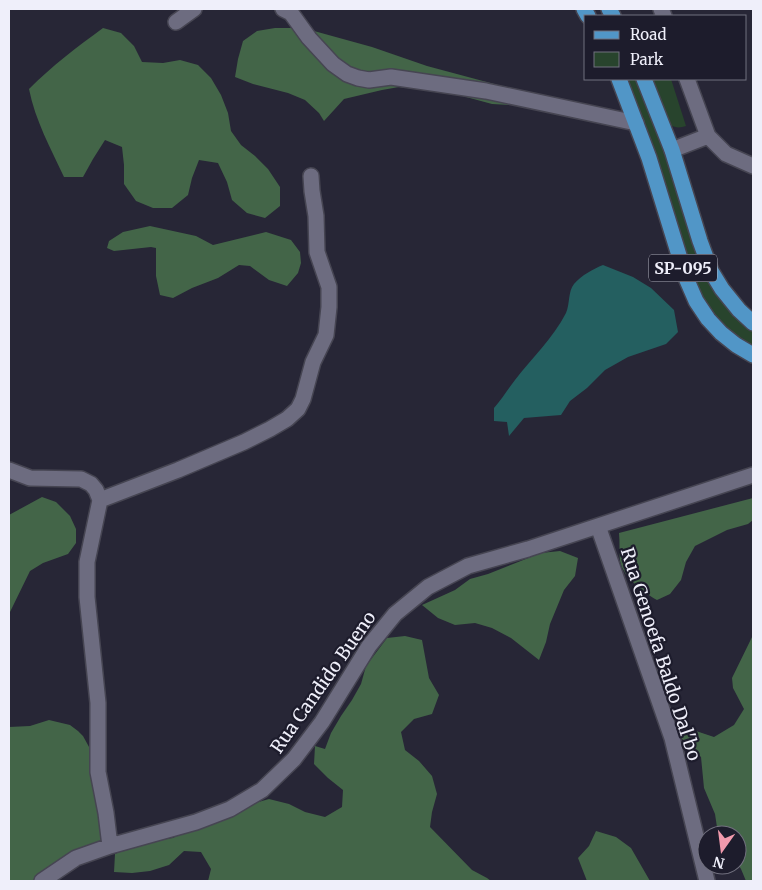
<svg xmlns="http://www.w3.org/2000/svg" width="762" height="890" font-family="Merriweather,serif">
<style>
.green{fill:#28442d}
.forest{fill:#436548}
.water{fill:#245f60}
.lines{fill:none;stroke-linecap:round;stroke-linejoin:round}
.minor-casing{stroke:#464552;stroke-width:18}
.major-casing{stroke:#464552;stroke-width:18}
.minor{stroke:#6d6c80;stroke-width:15}
.major{stroke:#5196c7;stroke-width:15}
.labels{text-anchor:middle;dominant-baseline:central;stroke-width:4.5;stroke-linejoin:round;paint-order:stroke}
.shield{fill:#1d1c2c;stroke:#b0b0bc;stroke-width:1}
.shield-label{font-size:16px;font-weight:bold;fill:#efeffa}
.street-label{font-size:18px;fill:#efeffa;stroke:#1d1c2c}
</style>
<rect width="100%" height="100%" fill="#272636"/>
<path class="green" d="M 627,79 L 637,79 L 665,150 L 696,254 L 705,275 L 744,325 L 753,332 L 753,346 C 722,327 707,312 693,278 C 673,211 655,143 627,79 Z
M 653,79 L 671,79 L 686,126 C 680,128 676,128 670,125 Z"/>
<path class="forest" d="M 103,28 L 121,33 L 134,46 L 142,62 L 163,63 L 180,60 L 198,65 L 211,78 L 221,95 L 228,113 L 231,131 L 241,145 L 255,156 L 268,169 L 280,187 L 280,206 L 265,218 L 247,213 L 232,200 L 227,182 L 218,163 L 199,160 L 192,178 L 188,195 L 172,208 L 153,208 L 136,201 L 124,184 L 124,165 L 122,147 L 105,140 L 93,159 L 83,177 L 64,177 C 51,149 35,120 29,89 C 52,66 77,47 103,28 Z
M 275,28 L 293,28 L 314,31 L 372,47 L 427,66 L 524,92 L 511,105 L 492,104 L 455,94 L 399,87 L 382,90 L 344,99 L 324,121 L 319,113 L 305,100 L 288,93 L 253,84 L 235,77 L 238,59 L 243,41 L 257,31 Z
M 150,226 L 196,236 L 213,245 L 266,232 L 291,240 L 300,252 L 301,263 L 298,273 L 287,286 L 269,280 L 250,266 L 239,265 L 218,278 L 192,288 L 173,298 L 160,295 L 156,276 L 156,248 L 151,247 L 114,251 L 107,248 L 109,241 L 123,232 Z
M 42,497 L 56,502 L 70,516 L 76,529 L 76,543 L 68,554 L 43,563 L 30,571 L 10,612 L 9,612 L 9,515 Z
M 753,498 L 753,520 L 748,524 L 727,530 L 695,546 L 686,562 L 681,580 L 670,594 L 657,600 C 643,592 623,577 620,561 C 619,552 620,542 619,533 Z
M 560,551 L 578,558 L 575,576 L 564,590 L 550,624 L 546,642 L 539,660 L 511,638 L 492,628 L 475,623 L 455,625 L 438,618 L 422,605 L 455,590 L 470,579 L 488,574 L 541,553 Z
M 753,635 L 753,881 L 746,881 L 741,869 L 737,863 L 737,835 L 718,834 L 715,814 L 704,788 L 701,757 L 681,738 L 680,736 L 693,730 L 714,737 L 734,725 L 744,709 L 733,688 L 732,678 Z
M 405,636 L 422,640 L 429,678 L 439,695 L 432,714 L 414,719 L 401,732 L 405,750 L 419,761 L 432,776 L 437,794 L 432,812 L 430,827 L 472,870 L 487,878 L 491,881 L 337,881 L 319,880 L 318,881 L 208,881 L 211,869 L 201,852 L 184,851 L 169,865 L 150,871 L 132,873 L 114,872 L 115,854 L 135,845 L 155,840 L 173,838 L 190,828 L 230,810 L 269,799 L 289,804 L 305,812 L 325,817 L 342,807 L 343,790 L 328,778 L 314,764 L 315,746 L 325,749 L 331,733 L 341,716 L 352,700 L 361,684 L 366,666 L 387,638 Z
M 49,720 L 70,725 L 78,731 L 83,736 L 94,756 L 110,846 L 42,881 L 9,881 L 9,727 L 30,726 Z
M 596,831 L 616,837 L 631,848 L 650,881 L 587,881 L 578,858 L 589,846 Z"/>
<path class="water" d="M 603,265 L 633,277 L 651,288 L 674,310 L 678,332 L 666,344 L 628,357 L 605,370 L 587,388 L 570,401 L 561,415 L 524,418 L 509,436 L 507,422 L 494,421 L 494,408 C 502,399 508,389 515,380 C 532,358 553,338 566,313 C 570,304 568,291 574,284 C 582,275 593,269 603,265 Z"/>
<g class="lines">
<defs>
<path id="minor" d="M 283,9 L 291,13 L 309,38 L 333,64 L 347,74 L 358,78 L 369,80 L 391,77 L 486,91 L 636,123
M 661,9 L 664,16
M 176,22 L 194,9
M 687,79 L 708,136 L 726,154 L 753,166
M 672,150 L 708,136
M 9,470 L 30,478 L 81,479 L 91,484 L 96,490 L 100,500 L 87,562 L 87,597 L 98,703 L 98,772 L 106,813 L 110,846
M 100,500 L 178,470 L 244,442 L 270,429 L 287,419 L 298,409 L 303,399 L 313,362 L 326,335 L 329,307 L 329,287 L 317,252 L 316,216 L 312,191 L 311,176
M 598,526 L 672,738 L 707,881
M 42,881 L 76,858 L 110,846 L 196,822 L 230,809 L 262,790 L 294,759 L 322,722 L 369,646 L 395,614 L 428,587 L 468,566 L 528,549 L 753,475"/>
<path id="major" d="M 584,9 L 588,16
M 609,9 L 613,16
M 619,79 L 649,158 L 686,278 L 696,301 L 708,319 L 721,333 L 736,345 L 753,355
M 644,79 L 672,150 L 700,241 L 711,271 L 722,289 L 739,310 L 753,323"/>
</defs>
<use href="#minor" class="minor-casing"/>
<use href="#major" class="major-casing"/>
<use href="#minor" class="minor"/>
<use href="#major" class="major"/>
</g>
<g class="labels">
<rect class="shield" x="649" y="254.5" width="68" height="27" rx="4"/>
<g class="shield-label">
<text x="683" y="268">SP-095</text>
</g>
<g class="street-label">
<text transform="translate(661 654) rotate(72)">Rua Genoefa Baldo Dal'bo</text>
<text transform="translate(323 682) rotate(-55)">Rua Candido Bueno</text>
</g>
</g>
<rect width="762" height="890" fill="none" stroke="#efeffa" stroke-width="20"/>
<rect x="584" y="15" width="162" height="65" fill="#1d1c2c" stroke="#71707e"/>
<rect x="594" y="31" width="25" height="8" fill="#5196c7" stroke="#71707e"/>
<text x="630" y="40" font-size="15" fill="#efeffa">Road</text>
<rect x="594" y="52" width="25" height="15" fill="#28442d" stroke="#71707e"/>
<text x="630" y="65" font-size="15" fill="#efeffa">Park</text>
<g transform="translate(722 850) rotate(194)"><circle r="24" fill="#1d1c2c" stroke="#71707e"/>
<path d="M0-4L9 19L0 12L-9 19Z" fill="#f29aad"/>
<text y="-8" font-size="14" font-weight="bold" text-anchor="middle" fill="#efeffa">N</text>
</g>
</svg>
